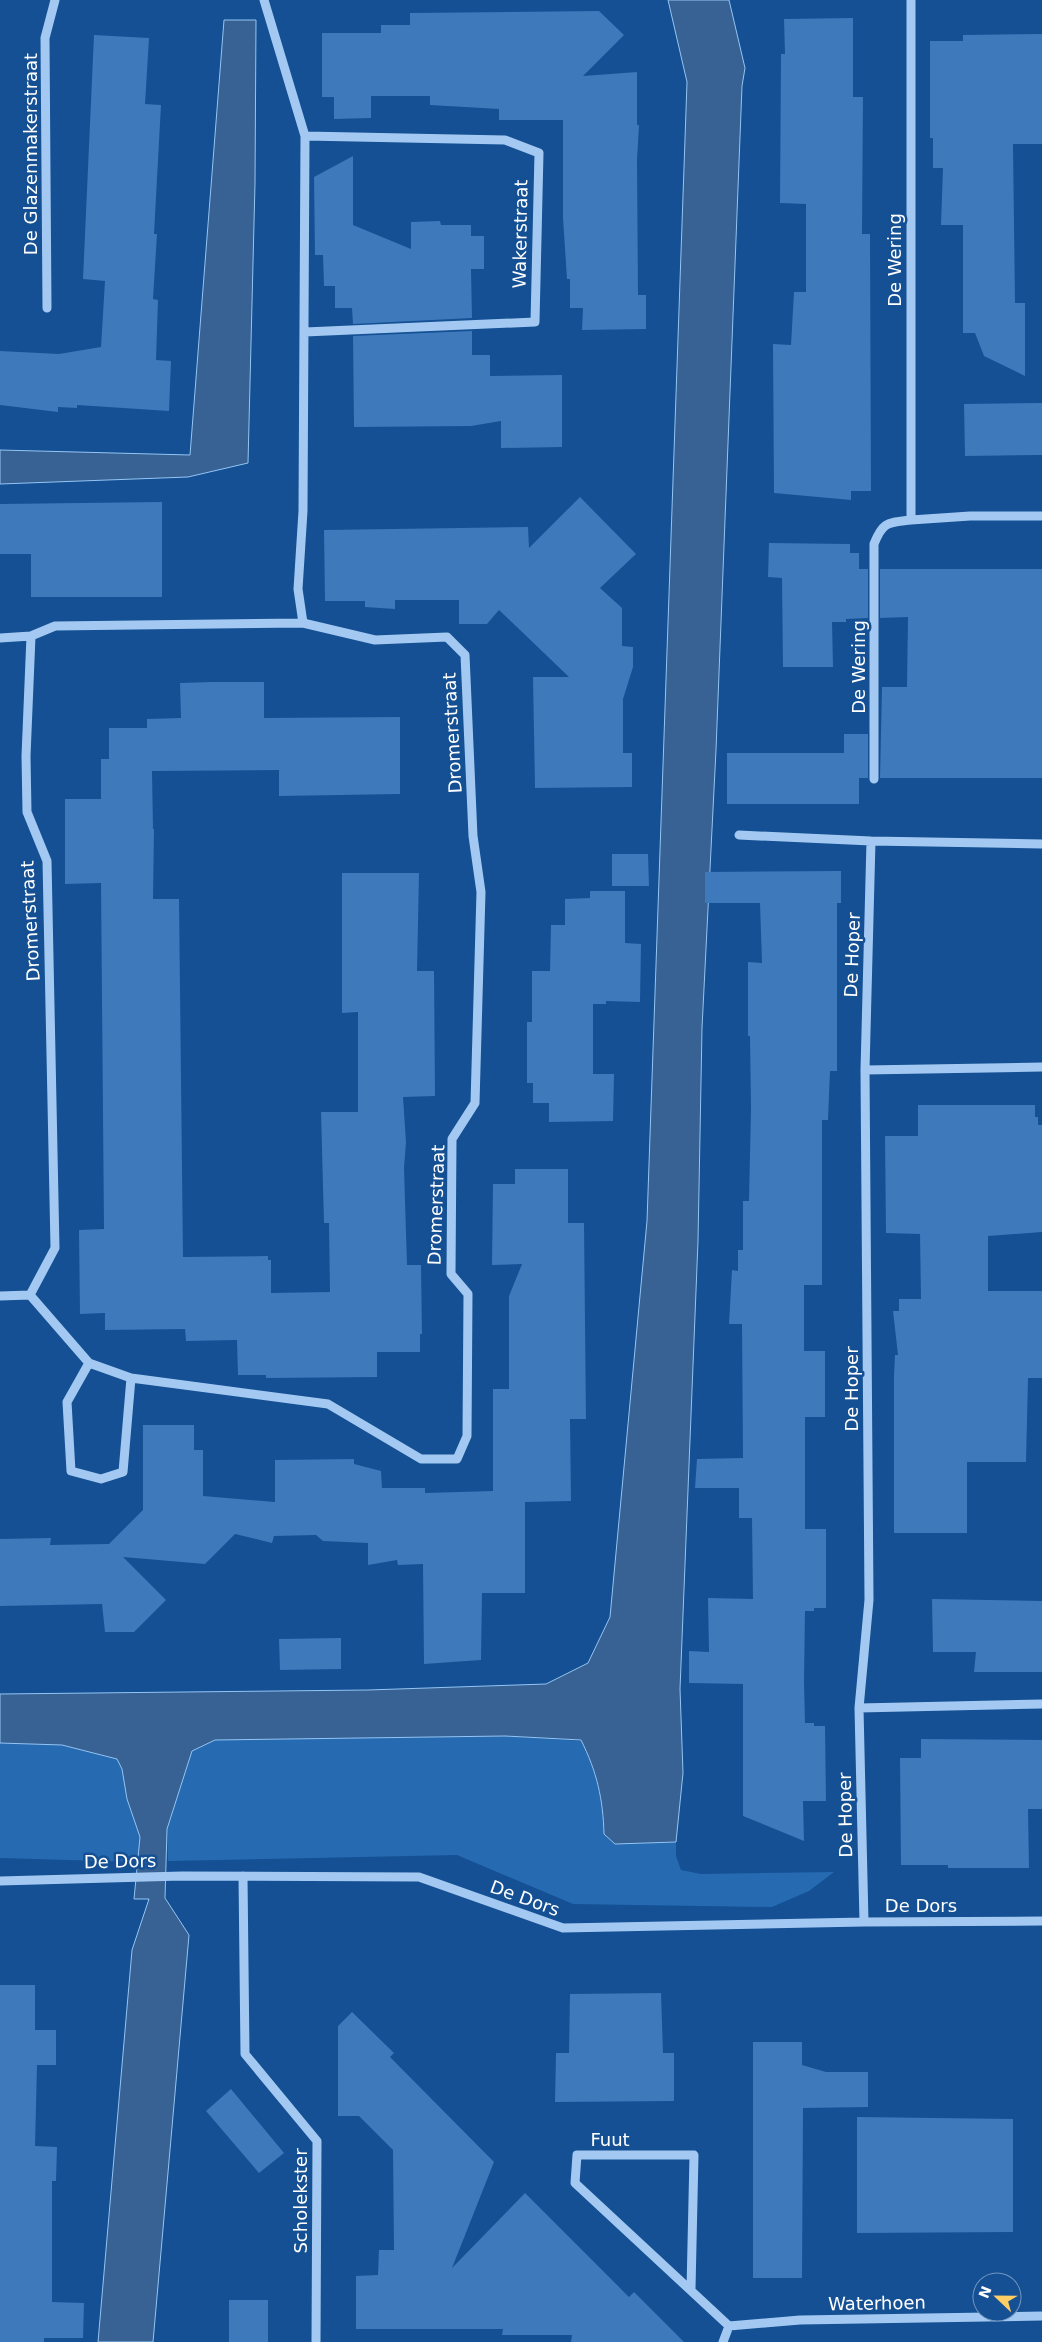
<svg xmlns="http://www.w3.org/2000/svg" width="1042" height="2342" font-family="'DejaVu Sans',sans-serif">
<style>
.green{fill:#266ab2}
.water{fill:#376293;stroke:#95c5f4}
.building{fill:#3d79bb}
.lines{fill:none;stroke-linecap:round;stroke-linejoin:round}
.minor{stroke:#a3c9f2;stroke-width:9}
.labels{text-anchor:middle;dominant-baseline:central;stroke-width:5;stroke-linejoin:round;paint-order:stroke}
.street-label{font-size:18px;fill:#fff;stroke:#145093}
</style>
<rect width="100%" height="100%" fill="#145093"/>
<path class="green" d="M 505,1736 L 582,1741 C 596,1772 603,1799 604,1834 L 615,1844 L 676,1842 L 676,1856 L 681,1870 L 701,1874 L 834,1872 L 809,1891 L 772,1907 L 573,1904 L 457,1855 L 168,1861 L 167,1829 L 192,1751 L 215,1740 Z
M 0,1743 L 62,1745 L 117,1759 L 122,1769 L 127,1799 L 140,1837 L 138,1862 L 0,1858 Z"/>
<path class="water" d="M 668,0 L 729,0 L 745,68 L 742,86 L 716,750 L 702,1028 L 698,1241 L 680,1689 L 683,1773 L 676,1842 L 615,1844 L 604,1834 C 603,1799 597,1772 581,1740 L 505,1736 L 215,1740 L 192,1751 L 167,1829 L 165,1898 L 189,1935 L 153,2342 L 98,2342 L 132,1950 L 149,1899 L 134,1899 L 140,1837 L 127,1799 L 122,1769 L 117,1759 L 62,1745 L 0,1743 L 0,1694 L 368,1690 L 546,1684 L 588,1663 L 610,1617 L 647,1221 L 687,82 Z
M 224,20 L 256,20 L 255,183 L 248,463 L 188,477 L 0,484 L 0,450 L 190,455 Z"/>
<path class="building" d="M 599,11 L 624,35 L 583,76 L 637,72 L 637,125 L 639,125 L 637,160 L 638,295 L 646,295 L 646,329 L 582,330 L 583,308 L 570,308 L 570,279 L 567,279 L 563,218 L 563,120 L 499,120 L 499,109 L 430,105 L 430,96 L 371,96 L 371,118 L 334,119 L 334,97 L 322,97 L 322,33 L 381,33 L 381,25 L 410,25 L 410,13 Z
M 853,18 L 853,97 L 863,97 L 862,234 L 870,234 L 871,491 L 851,491 L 851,500 L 774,493 L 773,344 L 791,345 L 794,292 L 806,292 L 806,204 L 780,203 L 781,54 L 785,54 L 784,19 Z
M 1042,34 L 1042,144 L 1013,144 L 1015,303 L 1025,303 L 1025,376 L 984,356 L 975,333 L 963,333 L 963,225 L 941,225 L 943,168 L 933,168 L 933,138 L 930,138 L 930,41 L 963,41 L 963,35 Z
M 94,35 L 149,38 L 145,104 L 161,105 L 154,234 L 157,234 L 153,299 L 158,300 L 156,360 L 171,361 L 169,411 L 77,405 L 77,408 L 58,407 L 58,412 L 0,405 L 0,351 L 59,354 L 101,347 L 105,281 L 83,279 Z
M 353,156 L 353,225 L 411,249 L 411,222 L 440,221 L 441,225 L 471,225 L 471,236 L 484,236 L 484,269 L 471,269 L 472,318 L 353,324 L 352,308 L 335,308 L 335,286 L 324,286 L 323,255 L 315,255 L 314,177 Z
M 472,331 L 472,355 L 490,355 L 490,376 L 562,375 L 562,447 L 501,448 L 501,421 L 471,426 L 354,427 L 353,336 Z
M 1042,403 L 1042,455 L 965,456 L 964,404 Z
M 580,497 L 636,554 L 600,588 L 622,608 L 622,646 L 633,647 L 633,667 L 623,699 L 623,753 L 632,753 L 632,787 L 535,788 L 533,677 L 569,677 L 499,610 L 487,624 L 459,624 L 459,600 L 395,600 L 395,609 L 365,607 L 365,601 L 325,601 L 324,530 L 528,527 L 529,548 Z
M 162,502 L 162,597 L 31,597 L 31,554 L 0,554 L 0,504 Z
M 769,543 L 850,544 L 850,553 L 859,553 L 859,569 L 868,569 L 868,618 L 846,619 L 846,622 L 832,622 L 833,667 L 783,667 L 782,578 L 768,577 Z
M 880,569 L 1042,569 L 1042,778 L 880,778 L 882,687 L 907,687 L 908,617 L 880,618 Z
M 212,682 L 264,682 L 264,718 L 400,717 L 400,794 L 279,796 L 279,770 L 152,771 L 153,829 L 154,829 L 153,899 L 179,899 L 183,1257 L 268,1256 L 268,1260 L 271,1260 L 271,1293 L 330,1292 L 329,1223 L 324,1223 L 321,1112 L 358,1112 L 358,1012 L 342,1013 L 342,873 L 419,873 L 417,971 L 434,971 L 435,1096 L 403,1097 L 406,1142 L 404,1168 L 407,1265 L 421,1265 L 422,1334 L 420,1334 L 420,1352 L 377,1352 L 377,1377 L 266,1378 L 266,1375 L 238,1375 L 237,1340 L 186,1341 L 185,1329 L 105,1330 L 105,1313 L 80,1314 L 79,1230 L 104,1229 L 101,883 L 65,884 L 65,799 L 101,799 L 101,759 L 109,759 L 109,728 L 147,728 L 147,719 L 181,718 L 180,683 Z
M 844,734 L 868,734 L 868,778 L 859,778 L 859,804 L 727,804 L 727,753 L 844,753 Z
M 612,854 L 648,854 L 649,886 L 612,886 Z
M 841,871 L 841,903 L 837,903 L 837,1071 L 830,1071 L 828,1120 L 822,1120 L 822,1285 L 804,1285 L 804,1351 L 825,1351 L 825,1417 L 805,1417 L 805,1529 L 826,1529 L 826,1608 L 814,1608 L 814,1611 L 805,1611 L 804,1682 L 805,1723 L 814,1723 L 814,1726 L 825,1726 L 826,1801 L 803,1801 L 804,1841 L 743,1816 L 743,1684 L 689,1683 L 689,1651 L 709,1652 L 708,1598 L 753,1599 L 752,1518 L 739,1518 L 739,1488 L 695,1488 L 697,1459 L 743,1458 L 742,1324 L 729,1324 L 732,1270 L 738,1271 L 738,1250 L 743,1250 L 743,1201 L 749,1201 L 751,1109 L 750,1036 L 748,1036 L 748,962 L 762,963 L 760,903 L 705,903 L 705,872 Z
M 590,891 L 625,891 L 625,943 L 641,944 L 640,1002 L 606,1001 L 606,1004 L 593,1004 L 593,1074 L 614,1074 L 613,1121 L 549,1122 L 549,1103 L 533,1103 L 533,1083 L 527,1083 L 527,1022 L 532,1022 L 532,971 L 550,971 L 551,925 L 565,925 L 565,899 L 590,898 Z
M 918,1105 L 1035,1105 L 1035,1117 L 1038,1117 L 1038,1125 L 1042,1125 L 1042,1232 L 988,1236 L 988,1291 L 1042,1291 L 1042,1378 L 1028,1378 L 1026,1462 L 967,1462 L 967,1533 L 894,1533 L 894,1375 L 895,1355 L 898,1355 L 893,1311 L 899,1311 L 899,1299 L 921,1299 L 920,1234 L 886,1233 L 885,1136 L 918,1136 Z
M 515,1169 L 568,1169 L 568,1223 L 584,1223 L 586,1419 L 570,1419 L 571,1501 L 525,1502 L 525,1593 L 482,1593 L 481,1660 L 424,1664 L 423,1564 L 398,1565 L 397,1560 L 368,1565 L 368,1543 L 323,1541 L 316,1535 L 274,1536 L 272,1543 L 235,1534 L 205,1564 L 123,1557 L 166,1600 L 134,1632 L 105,1632 L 102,1604 L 0,1606 L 0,1539 L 51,1538 L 50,1545 L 109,1544 L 143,1510 L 143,1425 L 194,1425 L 194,1450 L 203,1450 L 203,1496 L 275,1502 L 275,1460 L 354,1459 L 354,1464 L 381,1471 L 382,1488 L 425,1488 L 425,1493 L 493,1491 L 493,1389 L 509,1389 L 509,1296 L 522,1264 L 492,1265 L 493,1184 L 515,1184 Z
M 932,1599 L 1042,1601 L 1042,1672 L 974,1672 L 976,1652 L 933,1652 Z
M 341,1638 L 341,1669 L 280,1670 L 279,1639 Z
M 921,1739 L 1042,1740 L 1042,1809 L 1028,1809 L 1029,1868 L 948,1868 L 948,1865 L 901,1865 L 900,1758 L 921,1758 Z
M 0,1985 L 35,1985 L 35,2030 L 56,2030 L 56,2065 L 37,2065 L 35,2146 L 57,2147 L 56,2181 L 52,2181 L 52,2302 L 84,2303 L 83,2338 L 44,2338 L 44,2342 L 0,2342 Z
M 661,1993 L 663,2053 L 674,2053 L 674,2101 L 555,2102 L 556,2053 L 569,2053 L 570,1994 Z
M 352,2012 L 394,2053 L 390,2057 L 494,2162 L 452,2268 L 525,2193 L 629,2297 L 634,2292 L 684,2342 L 571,2342 L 572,2335 L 502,2335 L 503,2329 L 356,2329 L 356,2276 L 378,2275 L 379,2250 L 394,2250 L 393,2150 L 359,2116 L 338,2116 L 338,2026 Z
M 753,2042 L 802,2042 L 802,2065 L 826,2072 L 868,2072 L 868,2107 L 803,2108 L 802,2278 L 753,2278 Z
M 231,2089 L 284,2153 L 259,2173 L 206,2111 Z
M 857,2117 L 1013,2119 L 1013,2232 L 857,2233 Z
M 229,2300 L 268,2300 L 268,2342 L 229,2342 Z"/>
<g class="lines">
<path class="minor" d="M 264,0 L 305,136 L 303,511 L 298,589 L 303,623
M 911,0 L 911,520 L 970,516 L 1042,516
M 305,136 L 505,140 L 539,153 L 535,322 L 305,332
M 47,308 L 45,38 L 55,0
M 0,638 L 31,636 L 55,626 L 303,623 L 375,640 L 447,637 L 465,655 L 473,836 L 481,892 L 475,1103 L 452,1139 L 451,1274 L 468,1294 L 467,1436 L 457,1459 L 421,1459 L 328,1404 L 131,1378 L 89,1363 L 30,1295 L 55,1248 L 47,861 L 27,812 L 26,756 L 31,636
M 874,779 L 874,544 C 883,521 888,523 911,520
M 739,835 L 871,841 L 1042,844
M 865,1070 L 1042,1067
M 0,1296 L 30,1295
M 89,1363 L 67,1402 L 71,1471 L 101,1479 L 123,1472 L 131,1378
M 859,1708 L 1042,1704
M 243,1876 L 245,2054 L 317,2141 L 316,2342
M 0,1881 L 182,1876 L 419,1877 L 563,1928 L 864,1922 L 1042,1921
M 864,1922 L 859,1708 L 869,1600 L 865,1070 L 871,841
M 691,2289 L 694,2155 L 577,2155 L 575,2183 L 729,2326
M 723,2342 L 729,2326 L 800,2320 L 1042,2316"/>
</g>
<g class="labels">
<g class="street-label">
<text transform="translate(30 154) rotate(-90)">De Glazenmakerstraat</text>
<text transform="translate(520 234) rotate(-89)">Wakerstraat</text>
<text transform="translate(894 260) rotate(-90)">De Wering</text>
<text transform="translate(858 667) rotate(-90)">De Wering</text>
<text transform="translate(452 733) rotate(-93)">Dromerstraat</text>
<text transform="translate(30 921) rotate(-93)">Dromerstraat</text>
<text transform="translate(852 955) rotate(-88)">De Hoper</text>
<text transform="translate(436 1205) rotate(-88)">Dromerstraat</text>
<text transform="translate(851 1389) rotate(-90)">De Hoper</text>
<text transform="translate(845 1815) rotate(-91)">De Hoper</text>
<text transform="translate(120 1861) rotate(-1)">De Dors</text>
<text transform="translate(525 1898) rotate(20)">De Dors</text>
<text x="921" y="1905">De Dors</text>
<text x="610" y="2139">Fuut</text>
<text transform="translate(300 2201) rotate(-90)">Scholekster</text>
<text transform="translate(877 2303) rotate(-1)">Waterhoen</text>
</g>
</g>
<g transform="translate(997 2297) rotate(292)"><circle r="24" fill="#145093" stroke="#7296be"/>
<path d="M0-4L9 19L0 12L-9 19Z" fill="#ffcd63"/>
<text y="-8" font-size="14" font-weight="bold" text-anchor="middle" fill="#ffffff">N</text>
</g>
</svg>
